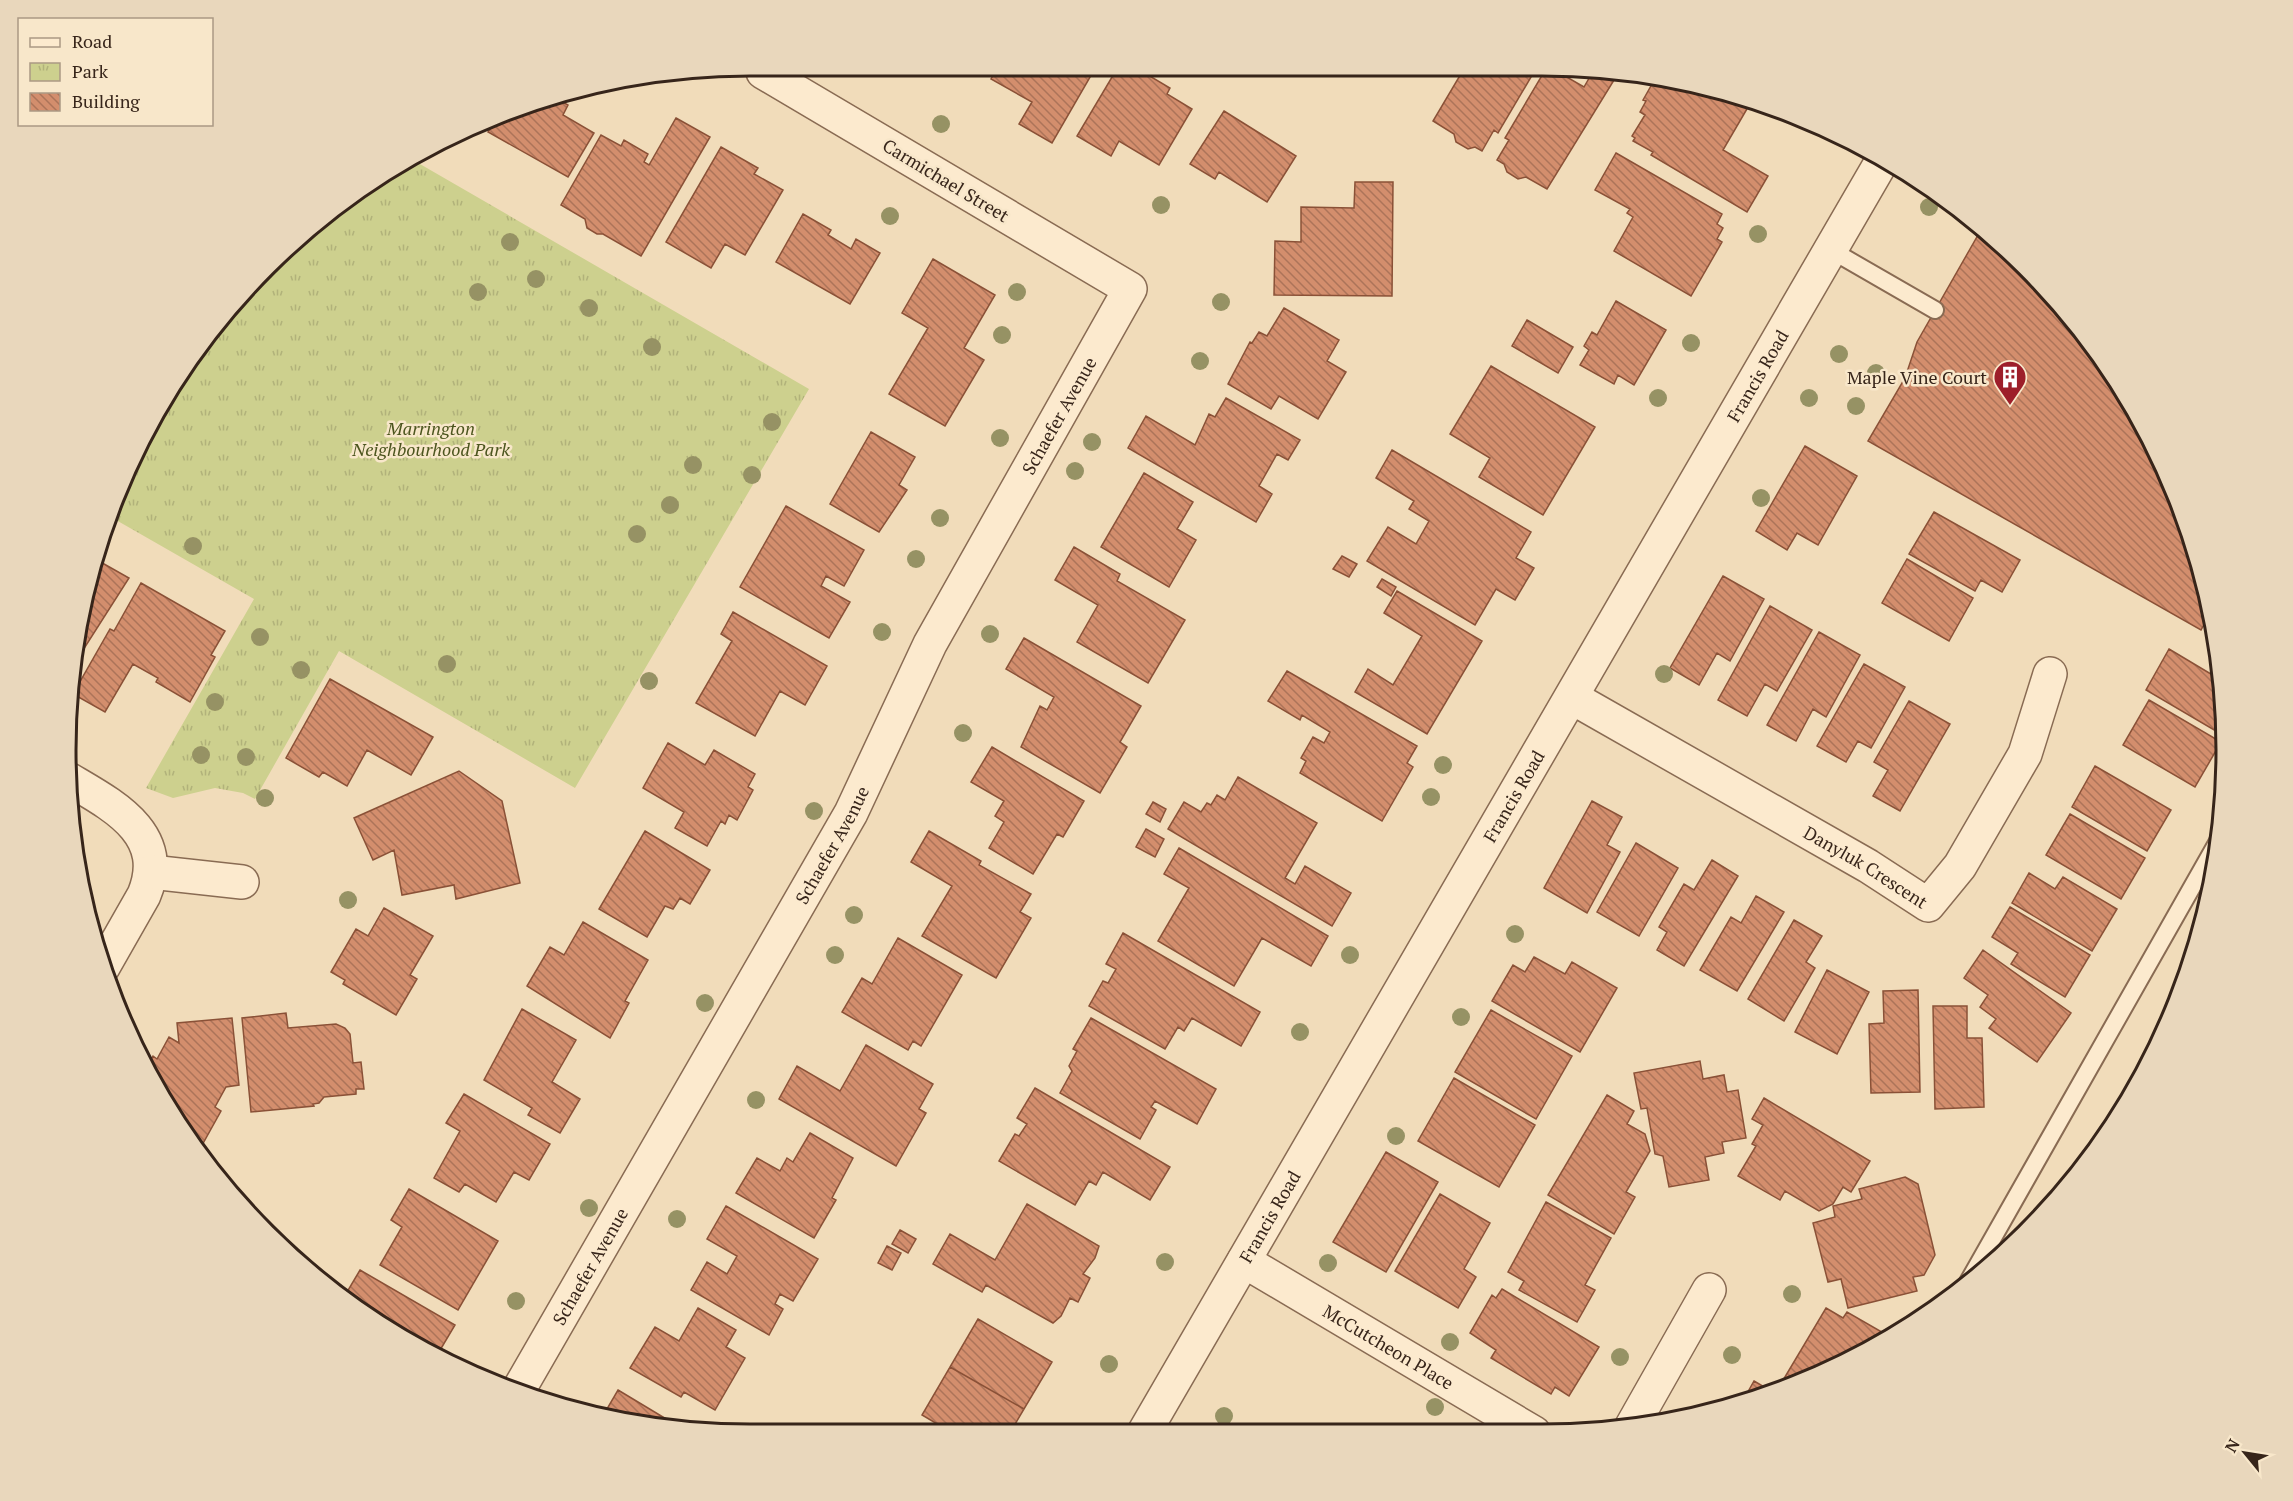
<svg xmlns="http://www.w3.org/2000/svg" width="2293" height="1501" font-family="'PT Serif',serif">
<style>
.park{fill:url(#park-tufts)}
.building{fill:url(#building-back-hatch);stroke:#8a5137;stroke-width:1.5}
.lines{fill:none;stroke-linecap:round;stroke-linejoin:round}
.service-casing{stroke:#896b53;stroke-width:20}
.minor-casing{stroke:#896b53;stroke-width:36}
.tertiary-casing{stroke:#896b53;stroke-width:36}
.service{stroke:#fceace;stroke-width:16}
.minor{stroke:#fceace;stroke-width:33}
.tertiary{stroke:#fceace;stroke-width:33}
.tree{fill:#969264}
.labels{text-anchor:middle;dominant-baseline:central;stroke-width:5;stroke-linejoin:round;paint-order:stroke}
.street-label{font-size:18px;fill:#37251a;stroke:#f8e7ca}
.poi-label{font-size:18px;fill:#37251a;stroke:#f8e7ca;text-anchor:end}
.park-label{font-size:18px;font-style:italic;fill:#4c551e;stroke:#f8e7ca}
.rim{fill:none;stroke:#37251a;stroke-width:3}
</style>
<defs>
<pattern id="park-tufts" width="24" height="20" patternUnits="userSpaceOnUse" patternTransform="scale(1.5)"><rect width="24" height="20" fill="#cdd08e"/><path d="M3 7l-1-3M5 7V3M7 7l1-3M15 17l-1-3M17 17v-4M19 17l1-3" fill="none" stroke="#b1b27a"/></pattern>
<pattern id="building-back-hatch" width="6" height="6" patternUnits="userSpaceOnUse" patternTransform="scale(1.5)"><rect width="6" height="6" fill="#d38e6d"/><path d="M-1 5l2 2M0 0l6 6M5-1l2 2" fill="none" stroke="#ac7459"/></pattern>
</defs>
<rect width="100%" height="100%" fill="#f1dcba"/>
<path class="park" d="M 413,160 L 809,389 L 575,788 L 339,651 L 255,799 L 243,793 L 215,788 L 173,798 L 146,788 L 254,599 L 109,516 L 158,409 L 208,334 L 299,236 L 370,182 Z"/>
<path class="building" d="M 995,72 L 1093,72 L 1052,143 L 1019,124 L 1032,102 L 991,79 Z
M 1115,72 L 1143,72 L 1170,88 L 1167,94 L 1192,109 L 1159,165 L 1119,141 L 1111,156 L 1077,136 Z
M 1462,72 L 1534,72 L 1498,133 L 1494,130 L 1482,151 L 1475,147 L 1468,149 L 1456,142 L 1454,134 L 1433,121 Z
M 1544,72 L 1558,72 L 1584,87 L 1592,73 L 1589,72 L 1619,72 L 1547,189 L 1526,177 L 1518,179 L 1507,172 L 1504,164 L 1497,160 L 1509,140 L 1505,138 Z
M 1656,77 L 1743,98 L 1751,102 L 1723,150 L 1768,176 L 1747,212 L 1651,155 L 1653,152 L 1633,141 L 1635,138 L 1632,136 L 1645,115 L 1640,112 L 1646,101 L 1643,100 Z
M 554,97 L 568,105 L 563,115 L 594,133 L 568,177 L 488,132 L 495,120 L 531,102 Z
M 1224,111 L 1296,156 L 1267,202 L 1219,172 L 1215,179 L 1190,164 Z
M 676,118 L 710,137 L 641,256 L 603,234 L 597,234 L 587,228 L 585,219 L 561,205 L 601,135 L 621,146 L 624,140 L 648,154 L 644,162 L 649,165 Z
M 721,147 L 758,168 L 754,174 L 783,190 L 745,255 L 725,244 L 711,268 L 666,242 Z
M 1616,153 L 1722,214 L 1717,224 L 1723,228 L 1717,239 L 1722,242 L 1691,296 L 1614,251 L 1633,217 L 1627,213 L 1630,209 L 1595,190 Z
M 1355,182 L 1393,182 L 1392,296 L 1274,295 L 1275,241 L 1301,242 L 1301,207 L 1354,208 Z
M 803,214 L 831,230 L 828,235 L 851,249 L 856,239 L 880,253 L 850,304 L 776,262 Z
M 1982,228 L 1994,236 L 2085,334 L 2156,447 L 2204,573 L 2210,614 L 2201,630 L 1868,441 L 1905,378 L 1917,342 Z
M 933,259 L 995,295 L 964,348 L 984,360 L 945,426 L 889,394 L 928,328 L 902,313 Z
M 1616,301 L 1666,330 L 1634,385 L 1618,375 L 1614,384 L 1580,365 L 1589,350 L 1584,346 L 1592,332 L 1597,335 Z
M 1284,308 L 1339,340 L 1327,361 L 1346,372 L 1318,419 L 1279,396 L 1271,409 L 1228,384 L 1250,342 L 1252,343 L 1259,332 L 1267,336 Z
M 1527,320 L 1573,347 L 1558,373 L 1512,346 Z
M 1491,366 L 1595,427 L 1543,515 L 1479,477 L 1490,458 L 1450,434 Z
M 1226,398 L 1300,440 L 1288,460 L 1277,454 L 1259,486 L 1272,494 L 1256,522 L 1128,448 L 1146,416 L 1195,445 L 1209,414 L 1215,417 Z
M 871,432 L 915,457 L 899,485 L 907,490 L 879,532 L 830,504 Z
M 1805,446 L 1857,476 L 1818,545 L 1797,533 L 1787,550 L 1756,531 Z
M 1392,450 L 1531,532 L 1516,558 L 1534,568 L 1515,600 L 1496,589 L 1475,625 L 1367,561 L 1388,527 L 1416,544 L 1429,521 L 1409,509 L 1414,501 L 1376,478 Z
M 1144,473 L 1193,502 L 1177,529 L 1196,540 L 1169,587 L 1101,547 Z
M 786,506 L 864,550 L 844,586 L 826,576 L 821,586 L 850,602 L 829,638 L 740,587 Z
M 1934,512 L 2020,560 L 2002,592 L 1981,580 L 1975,591 L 1909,554 Z
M 1074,547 L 1120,574 L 1117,581 L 1185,620 L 1148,683 L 1077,642 L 1098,605 L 1055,580 Z
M 1342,556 L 1357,564 L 1349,577 L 1333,569 Z
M 1907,559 L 1973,598 L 1949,641 L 1882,603 Z
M 97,560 L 129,578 L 85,647 L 80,644 Z
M 1723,576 L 1764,599 L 1730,661 L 1717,653 L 1699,685 L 1670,668 Z
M 1382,579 L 1396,587 L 1391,596 L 1377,587 Z
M 141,583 L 225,631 L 211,655 L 215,657 L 190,702 L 156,682 L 158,678 L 133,664 L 105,712 L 73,694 L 110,629 L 114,631 Z
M 1397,591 L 1482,641 L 1427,734 L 1355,692 L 1368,669 L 1393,685 L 1422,636 L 1384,613 Z
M 1770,606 L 1812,630 L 1777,691 L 1765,684 L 1747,716 L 1718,700 Z
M 733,612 L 827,666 L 805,705 L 780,691 L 755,736 L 696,703 L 732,641 L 721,634 Z
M 1819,632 L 1860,655 L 1826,717 L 1813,709 L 1796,741 L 1767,725 Z
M 1024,638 L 1141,706 L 1120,742 L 1127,747 L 1100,793 L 1021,747 L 1040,706 L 1047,710 L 1054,697 L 1006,669 Z
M 2169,649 L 2221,680 L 2226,705 L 2225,728 L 2221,734 L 2146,690 Z
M 1864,664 L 1905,687 L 1871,748 L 1858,741 L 1846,762 L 1817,746 Z
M 1287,671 L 1417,746 L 1407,763 L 1413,767 L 1382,821 L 1300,773 L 1306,761 L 1301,758 L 1313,737 L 1324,743 L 1330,732 L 1302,715 L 1300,720 L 1268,701 Z
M 330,679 L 433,737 L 411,775 L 367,750 L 347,786 L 323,772 L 319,777 L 286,758 Z
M 2149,700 L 2221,742 L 2195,787 L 2123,745 Z
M 1909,701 L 1950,724 L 1900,811 L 1873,796 L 1888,770 L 1874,762 Z
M 668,743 L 705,765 L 714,750 L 755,774 L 748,787 L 753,790 L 737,820 L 729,815 L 725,824 L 721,821 L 707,846 L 675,828 L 684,812 L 643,788 Z
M 992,747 L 1084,801 L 1063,837 L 1057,834 L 1033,874 L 989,848 L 1004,822 L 995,816 L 1004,801 L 971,782 Z
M 2095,766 L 2171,810 L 2147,851 L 2072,807 Z
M 459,771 L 502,801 L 520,883 L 456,899 L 454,885 L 402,895 L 394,850 L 373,860 L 354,818 Z
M 1238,777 L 1317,823 L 1285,878 L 1295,884 L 1305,866 L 1351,893 L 1332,926 L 1168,829 L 1184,802 L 1201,812 L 1207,803 L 1211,805 L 1217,795 L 1225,800 Z
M 1592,801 L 1622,817 L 1607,845 L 1620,852 L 1587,913 L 1544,888 Z
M 1153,802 L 1166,809 L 1160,822 L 1146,814 Z
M 2070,814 L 2145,858 L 2121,899 L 2046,855 Z
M 1146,829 L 1164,839 L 1155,857 L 1136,847 Z
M 645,831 L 710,870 L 690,904 L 680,898 L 673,909 L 665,906 L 647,937 L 599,909 Z
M 929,831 L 981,861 L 979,865 L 1031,894 L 1020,912 L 1031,918 L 996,978 L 922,936 L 952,886 L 911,862 Z
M 1636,843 L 1678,868 L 1639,936 L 1597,912 Z
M 1179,848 L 1328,936 L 1311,966 L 1262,938 L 1234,986 L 1158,941 L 1189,888 L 1164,874 Z
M 1712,860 L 1738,876 L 1684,966 L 1657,950 L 1667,932 L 1659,927 L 1684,884 L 1694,890 Z
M 2029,873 L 2055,889 L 2063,877 L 2117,909 L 2092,951 L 2012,903 Z
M 1756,896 L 1784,912 L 1737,991 L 1700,970 L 1731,917 L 1741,923 Z
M 2010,907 L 2090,955 L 2065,997 L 2011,964 L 2018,953 L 1992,937 Z
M 384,908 L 433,936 L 410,975 L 417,979 L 396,1015 L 343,984 L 345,980 L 331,972 L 356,929 L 368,936 Z
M 1794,920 L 1822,936 L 1806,962 L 1815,968 L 1784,1021 L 1748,999 Z
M 583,922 L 648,960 L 625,1001 L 629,1003 L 610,1038 L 527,986 L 550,947 L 564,955 Z
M 1123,933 L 1260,1012 L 1241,1046 L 1192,1018 L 1184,1031 L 1178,1027 L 1165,1049 L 1089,1006 L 1103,981 L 1108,983 L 1116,969 L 1106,964 Z
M 898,938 L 962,975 L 921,1046 L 913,1041 L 908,1050 L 842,1012 L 862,978 L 872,984 Z
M 1983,950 L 2071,1013 L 2037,1062 L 1989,1028 L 1996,1019 L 1980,1007 L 1988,995 L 1964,978 Z
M 1534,957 L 1565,974 L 1572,962 L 1617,988 L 1580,1052 L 1492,1001 L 1513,965 L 1525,972 Z
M 1827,970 L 1869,992 L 1837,1054 L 1795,1032 Z
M 1918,990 L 1920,1092 L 1871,1093 L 1869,1024 L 1884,1023 L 1883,991 Z
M 1933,1006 L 1967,1006 L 1967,1038 L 1982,1038 L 1984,1107 L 1935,1109 Z
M 522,1009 L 576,1040 L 552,1082 L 580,1099 L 560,1133 L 528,1115 L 532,1108 L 484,1080 Z
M 1491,1010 L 1572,1056 L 1536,1119 L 1455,1072 Z
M 286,1013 L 288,1028 L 336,1024 L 345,1028 L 350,1034 L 353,1063 L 361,1062 L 364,1089 L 356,1089 L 356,1094 L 324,1097 L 319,1103 L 313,1104 L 314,1106 L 251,1112 L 242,1018 Z
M 232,1018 L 239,1085 L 226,1087 L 215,1107 L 221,1111 L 201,1147 L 191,1142 L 181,1130 L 147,1067 L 153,1056 L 157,1059 L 169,1037 L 179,1043 L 177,1023 Z
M 1091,1018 L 1216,1089 L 1197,1124 L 1155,1101 L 1151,1107 L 1156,1110 L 1140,1139 L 1060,1093 L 1072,1071 L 1069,1066 L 1077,1051 L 1073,1049 Z
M 866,1045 L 933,1084 L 919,1109 L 926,1113 L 896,1166 L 779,1099 L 797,1066 L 840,1091 Z
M 1700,1061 L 1703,1079 L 1724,1075 L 1727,1092 L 1738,1090 L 1746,1138 L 1722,1142 L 1724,1153 L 1705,1157 L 1709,1180 L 1669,1187 L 1663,1156 L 1655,1154 L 1647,1108 L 1641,1109 L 1634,1073 Z
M 1454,1078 L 1535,1125 L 1499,1187 L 1418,1141 Z
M 1035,1088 L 1170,1167 L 1150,1200 L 1103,1172 L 1096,1185 L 1089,1181 L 1075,1205 L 999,1161 L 1015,1134 L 1019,1136 L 1027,1124 L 1017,1118 Z
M 464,1094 L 550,1144 L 529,1180 L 514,1172 L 496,1202 L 465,1184 L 459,1192 L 434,1178 L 460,1131 L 446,1123 Z
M 1607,1095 L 1634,1111 L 1627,1124 L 1645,1134 L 1650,1151 L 1626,1192 L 1635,1197 L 1614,1234 L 1548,1195 Z
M 1764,1098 L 1870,1161 L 1851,1192 L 1843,1187 L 1833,1204 L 1819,1211 L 1785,1191 L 1780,1200 L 1738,1176 L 1756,1146 L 1752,1144 L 1763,1125 L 1752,1119 Z
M 810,1133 L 853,1158 L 832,1198 L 836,1200 L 814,1238 L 736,1193 L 757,1158 L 780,1171 L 787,1158 L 793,1162 Z
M 1386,1152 L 1438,1182 L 1386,1272 L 1333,1242 Z
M 1905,1177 L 1918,1184 L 1935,1255 L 1924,1275 L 1913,1277 L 1917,1291 L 1848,1308 L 1841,1279 L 1828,1282 L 1813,1223 L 1835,1217 L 1833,1206 L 1862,1199 L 1859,1189 Z
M 409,1189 L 498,1241 L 458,1310 L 380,1265 L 402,1227 L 391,1220 Z
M 1440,1194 L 1490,1223 L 1464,1269 L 1476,1277 L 1458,1308 L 1395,1271 Z
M 1546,1202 L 1611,1238 L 1585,1285 L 1595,1290 L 1577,1322 L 1519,1290 L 1524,1281 L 1508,1272 Z
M 1027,1204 L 1099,1246 L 1095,1258 L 1083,1274 L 1090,1278 L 1078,1302 L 1070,1298 L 1061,1316 L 1053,1323 L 986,1285 L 982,1292 L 933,1264 L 950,1234 L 995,1260 Z
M 726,1206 L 818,1259 L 793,1301 L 780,1294 L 775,1304 L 783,1309 L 769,1335 L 691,1290 L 707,1262 L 727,1274 L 737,1256 L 707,1239 Z
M 900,1230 L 916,1239 L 908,1253 L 892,1244 Z
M 887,1246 L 901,1253 L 892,1270 L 878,1263 Z
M 360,1270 L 455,1325 L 436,1357 L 408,1343 L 344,1297 Z
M 1502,1289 L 1599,1347 L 1569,1396 L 1555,1387 L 1551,1394 L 1491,1358 L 1496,1350 L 1470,1333 L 1492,1295 L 1496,1298 Z
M 698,1308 L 736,1330 L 726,1347 L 745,1358 L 715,1410 L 684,1392 L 681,1397 L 630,1368 L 655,1327 L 679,1341 Z
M 1826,1308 L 1843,1318 L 1847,1312 L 1887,1335 L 1883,1341 L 1846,1364 L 1781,1389 L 1779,1387 Z
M 978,1319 L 1052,1362 L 1024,1409 L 950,1367 Z
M 950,1367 L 1024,1409 L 1011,1431 L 949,1431 L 922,1415 Z
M 1754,1381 L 1773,1392 L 1741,1404 Z
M 618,1390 L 673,1423 L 669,1429 L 604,1414 Z"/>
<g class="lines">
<defs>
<path id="service" d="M 1831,250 L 1935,310
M 1964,1289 L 2221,836"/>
<g id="minor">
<path id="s1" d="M 1573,698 L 1868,866 L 1928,905 L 1960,866 L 2025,754 L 2050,674"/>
<path d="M 70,780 C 114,806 169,834 144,895 L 103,967"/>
<path d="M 151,872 L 242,882"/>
<path id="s2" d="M 1244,1261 L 1534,1433"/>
<path id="s3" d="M 518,1391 L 851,813 L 930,644 L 1130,289 L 763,72"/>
<path d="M 1632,1426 L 1709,1290"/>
</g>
<g id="tertiary">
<path id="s4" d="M 1145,1431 L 1882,161"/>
</g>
</defs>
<use href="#service" class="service-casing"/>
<use href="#minor" class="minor-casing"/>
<use href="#tertiary" class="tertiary-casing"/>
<use href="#service" class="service"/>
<use href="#minor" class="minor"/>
<use href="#tertiary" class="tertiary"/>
</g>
<g class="tree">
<circle cx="941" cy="124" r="9"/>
<circle cx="1161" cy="205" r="9"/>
<circle cx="1929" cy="207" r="9"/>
<circle cx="890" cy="216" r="9"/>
<circle cx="1758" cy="234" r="9"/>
<circle cx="510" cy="242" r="9"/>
<circle cx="536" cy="279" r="9"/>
<circle cx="478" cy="292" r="9"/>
<circle cx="1017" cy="292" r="9"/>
<circle cx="1221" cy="302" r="9"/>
<circle cx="589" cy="308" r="9"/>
<circle cx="1002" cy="335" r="9"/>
<circle cx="1691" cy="343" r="9"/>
<circle cx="652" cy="347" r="9"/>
<circle cx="1839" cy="354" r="9"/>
<circle cx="1200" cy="361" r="9"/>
<circle cx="1876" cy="373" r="9"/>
<circle cx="1658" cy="398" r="9"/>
<circle cx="1809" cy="398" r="9"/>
<circle cx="1856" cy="406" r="9"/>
<circle cx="772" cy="422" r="9"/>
<circle cx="1000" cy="438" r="9"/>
<circle cx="1092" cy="442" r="9"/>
<circle cx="693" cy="465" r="9"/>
<circle cx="1075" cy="471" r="9"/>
<circle cx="752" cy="475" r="9"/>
<circle cx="1761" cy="498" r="9"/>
<circle cx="670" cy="505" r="9"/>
<circle cx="940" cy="518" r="9"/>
<circle cx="637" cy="534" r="9"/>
<circle cx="193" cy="546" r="9"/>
<circle cx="916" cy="559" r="9"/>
<circle cx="882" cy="632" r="9"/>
<circle cx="990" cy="634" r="9"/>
<circle cx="260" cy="637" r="9"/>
<circle cx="447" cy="664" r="9"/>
<circle cx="301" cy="670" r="9"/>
<circle cx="1664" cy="674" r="9"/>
<circle cx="649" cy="681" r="9"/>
<circle cx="215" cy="702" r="9"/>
<circle cx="963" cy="733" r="9"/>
<circle cx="201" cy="755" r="9"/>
<circle cx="246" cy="757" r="9"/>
<circle cx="1443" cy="765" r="9"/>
<circle cx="1431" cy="797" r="9"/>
<circle cx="265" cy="798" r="9"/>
<circle cx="814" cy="811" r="9"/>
<circle cx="348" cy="900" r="9"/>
<circle cx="854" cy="915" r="9"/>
<circle cx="1515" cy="934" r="9"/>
<circle cx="835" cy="955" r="9"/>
<circle cx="1350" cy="955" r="9"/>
<circle cx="705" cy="1003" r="9"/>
<circle cx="1461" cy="1017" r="9"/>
<circle cx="1300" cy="1032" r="9"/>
<circle cx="756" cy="1100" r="9"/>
<circle cx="1396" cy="1136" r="9"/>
<circle cx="589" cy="1208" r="9"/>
<circle cx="677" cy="1219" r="9"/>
<circle cx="1165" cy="1262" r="9"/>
<circle cx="1328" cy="1263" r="9"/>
<circle cx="1792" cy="1294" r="9"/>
<circle cx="516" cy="1301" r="9"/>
<circle cx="1450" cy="1342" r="9"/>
<circle cx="1732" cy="1355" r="9"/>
<circle cx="1620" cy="1357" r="9"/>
<circle cx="1109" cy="1364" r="9"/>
<circle cx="1435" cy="1407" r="9"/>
<circle cx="1224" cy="1416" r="9"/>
</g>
<defs>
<symbol id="building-pin" viewBox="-11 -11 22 30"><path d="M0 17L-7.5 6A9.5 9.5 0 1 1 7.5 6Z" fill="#9d1e2a" stroke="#f8e7ca"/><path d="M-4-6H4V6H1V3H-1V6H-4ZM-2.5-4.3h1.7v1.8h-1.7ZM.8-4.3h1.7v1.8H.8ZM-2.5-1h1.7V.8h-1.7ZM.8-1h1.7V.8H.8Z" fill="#fff"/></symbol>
</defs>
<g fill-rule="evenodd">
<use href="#building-pin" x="1991" y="358" width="38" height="52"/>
</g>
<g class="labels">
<g class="street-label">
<text transform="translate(946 180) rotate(31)">Carmichael Street</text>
<text stroke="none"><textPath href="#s4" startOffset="1220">Francis Road</textPath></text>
<text stroke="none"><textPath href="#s3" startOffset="1116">Schaefer Avenue</textPath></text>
<text stroke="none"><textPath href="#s4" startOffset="734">Francis Road</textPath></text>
<text stroke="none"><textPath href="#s3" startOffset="630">Schaefer Avenue</textPath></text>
<text stroke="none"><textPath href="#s1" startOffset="338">Danyluk Crescent</textPath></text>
<text stroke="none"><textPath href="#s4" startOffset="248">Francis Road</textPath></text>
<text stroke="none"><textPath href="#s3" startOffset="144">Schaefer Avenue</textPath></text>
<text stroke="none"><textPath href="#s2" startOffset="168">McCutcheon Place</textPath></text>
</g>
<g class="poi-label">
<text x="1987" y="377">Maple Vine Court</text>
</g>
<g class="park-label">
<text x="431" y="428">Marrington<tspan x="431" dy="21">Neighbourhood Park</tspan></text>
</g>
</g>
<path d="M0 0H2293V1501H0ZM750 76H1542A674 674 0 0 1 2216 750V750A674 674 0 0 1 1542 1424H750A674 674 0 0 1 76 750V750A674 674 0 0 1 750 76Z" fill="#e9d7bc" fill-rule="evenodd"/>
<path class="rim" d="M750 76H1542A674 674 0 0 1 2216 750V750A674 674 0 0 1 1542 1424H750A674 674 0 0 1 76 750V750A674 674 0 0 1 750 76Z"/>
<rect x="18" y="18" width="195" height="108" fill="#f8e7ca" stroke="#ab9984" stroke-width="1.5"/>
<rect x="30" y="38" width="30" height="9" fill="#fceace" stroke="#ab9984" stroke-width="1.5"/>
<text x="72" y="48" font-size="18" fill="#37251a">Road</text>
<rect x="30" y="63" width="30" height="18" fill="url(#park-tufts)" stroke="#ab9984" stroke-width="1.5"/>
<text x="72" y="78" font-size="18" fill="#37251a">Park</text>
<rect x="30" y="93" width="30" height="18" fill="url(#building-back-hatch)" stroke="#ab9984" stroke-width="1.5"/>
<text x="72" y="108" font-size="18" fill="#37251a">Building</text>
<g transform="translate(2245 1453) rotate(300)" stroke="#f8e7ca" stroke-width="4.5" paint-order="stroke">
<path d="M0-4.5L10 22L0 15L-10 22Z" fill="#37251a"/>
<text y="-9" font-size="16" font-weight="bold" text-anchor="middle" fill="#37251a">N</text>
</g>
</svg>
